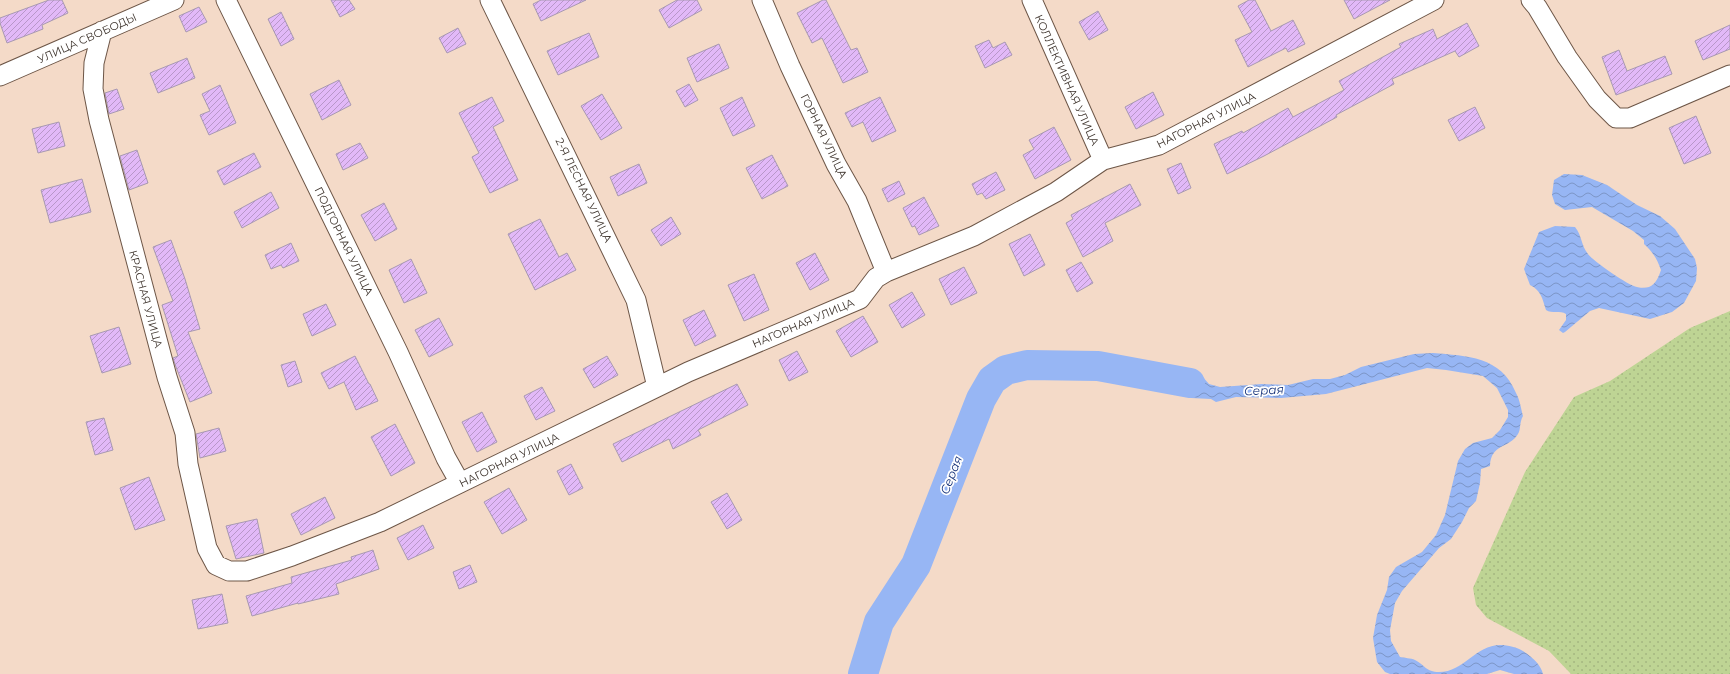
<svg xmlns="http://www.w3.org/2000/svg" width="1730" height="674" font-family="Montserrat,sans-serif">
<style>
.grass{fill:url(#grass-dots)}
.water{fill:url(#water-waves)}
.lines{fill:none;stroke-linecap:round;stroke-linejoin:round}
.river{stroke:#97b6f4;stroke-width:30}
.building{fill:url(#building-hatch);stroke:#a899b1}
.minor-casing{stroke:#6d5647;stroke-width:21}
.minor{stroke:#fff;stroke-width:19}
.labels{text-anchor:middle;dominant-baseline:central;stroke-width:3.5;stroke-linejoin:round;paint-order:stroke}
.street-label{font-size:11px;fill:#3d332c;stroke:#fff}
.water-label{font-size:12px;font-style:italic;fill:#163279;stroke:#fff}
</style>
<defs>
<pattern id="grass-dots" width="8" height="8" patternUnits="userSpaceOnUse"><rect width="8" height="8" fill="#bed494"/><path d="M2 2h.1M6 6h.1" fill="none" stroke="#a4b680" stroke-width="1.8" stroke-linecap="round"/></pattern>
<pattern id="water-waves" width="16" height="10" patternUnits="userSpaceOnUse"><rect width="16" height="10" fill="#97b6f4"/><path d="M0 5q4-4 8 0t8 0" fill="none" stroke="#7c95c6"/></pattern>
<pattern id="building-hatch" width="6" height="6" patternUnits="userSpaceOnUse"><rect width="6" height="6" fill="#e2b9f8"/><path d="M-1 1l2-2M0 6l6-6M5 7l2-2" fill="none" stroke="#b897c9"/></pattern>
</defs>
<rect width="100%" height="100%" fill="#f4dac8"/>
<path class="grass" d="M 1730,311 L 1730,674 L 1571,674 L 1549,651 L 1487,618 L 1476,605 L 1473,588 L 1525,472 L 1574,397 L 1610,381 L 1690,328 Z"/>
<path class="water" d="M 1564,174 L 1582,175 L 1607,185 L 1637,205 L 1660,216 L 1675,229 L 1695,259 L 1697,268 L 1696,281 L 1684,303 L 1672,312 L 1650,319 L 1599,308 L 1590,311 L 1565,332 L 1563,333 L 1559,330 L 1566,320 L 1566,314 C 1560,310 1552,314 1546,310 C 1542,299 1542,291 1530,285 L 1524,269 L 1539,232 L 1555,226 L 1575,227 C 1582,235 1581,246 1588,254 C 1593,261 1629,286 1637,287 C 1639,288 1646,288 1649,287 C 1656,284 1659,276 1661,270 C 1657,259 1653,252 1644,244 L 1644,240 L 1633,231 L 1592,207 L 1565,210 L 1555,204 L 1552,195 L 1554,180 Z
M 1433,353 C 1467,356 1501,356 1516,393 C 1520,400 1521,409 1523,416 C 1519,423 1521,430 1518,434 C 1509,449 1491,443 1490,466 L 1481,469 L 1480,483 L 1476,501 L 1469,508 L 1462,522 L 1451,539 L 1439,548 L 1402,591 L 1395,603 L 1390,630 L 1391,641 L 1400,657 C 1404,658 1411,658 1415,660 C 1425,665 1426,672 1439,672 C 1465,672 1476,643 1503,645 C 1512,646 1519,648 1526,653 C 1533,658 1541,665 1543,674 L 1514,674 L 1500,670 L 1487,674 L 1390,674 L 1385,672 L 1377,662 L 1373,638 L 1377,615 L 1387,590 L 1389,577 L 1396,567 L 1422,552 L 1436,535 L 1445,515 L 1458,461 L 1465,449 L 1473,443 L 1492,438 L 1500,430 L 1508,417 L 1508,410 L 1497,388 L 1483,376 L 1446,370 L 1427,368 L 1326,394 L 1281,398 L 1236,397 L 1216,402 L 1211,399 L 1191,398 C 1179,383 1168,385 1150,383 L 1150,369 L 1201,375 L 1209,384 L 1220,387 L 1262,384 L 1288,385 L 1313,379 L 1330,379 L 1345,375 L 1361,367 L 1414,354 Z"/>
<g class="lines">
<path class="river" d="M 863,674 L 879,622 L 916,565 L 981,399 L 992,380 L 1006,370 L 1027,365 L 1098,366 L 1190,383"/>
</g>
<path class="building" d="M 49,0 L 62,0 L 68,13 L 42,25 L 43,29 L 7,43 L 0,23 L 0,18 Z
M 331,0 L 349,0 L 355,9 L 340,17 Z
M 541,0 L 586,0 L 541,21 L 533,4 Z
M 677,0 L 697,0 L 702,10 L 669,28 L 659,10 Z
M 823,0 L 826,0 L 851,50 L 857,48 L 868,72 L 843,83 L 822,38 L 812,43 L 797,13 Z
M 1249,0 L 1255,0 L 1271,31 L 1293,20 L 1305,44 L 1288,52 L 1286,48 L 1248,67 L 1235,40 L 1252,32 L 1238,6 Z
M 1344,0 L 1390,0 L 1354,19 Z
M 199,7 L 207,22 L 186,32 L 179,16 Z
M 1098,11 L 1108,30 L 1089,40 L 1079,22 Z
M 281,12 L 294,39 L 281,46 L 268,19 Z
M 1467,23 L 1479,46 L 1459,57 L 1455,51 L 1392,79 L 1394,84 L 1336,115 L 1337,117 L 1264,156 L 1227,174 L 1214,144 L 1242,131 L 1243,133 L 1288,108 L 1293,117 L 1344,90 L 1339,81 L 1401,47 L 1399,44 L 1433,29 L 1437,39 Z
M 1730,25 L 1730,49 L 1703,60 L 1695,41 Z
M 458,28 L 466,44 L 447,53 L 439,38 Z
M 589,33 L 599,57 L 558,75 L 547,51 Z
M 989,40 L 993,48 L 1005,42 L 1012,55 L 985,68 L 975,46 Z
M 719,44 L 729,68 L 697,82 L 687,58 Z
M 1619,50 L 1627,71 L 1665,56 L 1672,74 L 1616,95 L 1602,57 Z
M 187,58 L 195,78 L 158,93 L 150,73 Z
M 339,80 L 351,105 L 322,120 L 310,94 Z
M 689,84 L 698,100 L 685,107 L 676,91 Z
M 220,85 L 236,123 L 209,135 L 200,115 L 210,111 L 202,94 Z
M 117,89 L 124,109 L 109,114 L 105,93 Z
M 1153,92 L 1164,115 L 1136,129 L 1125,107 Z
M 602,94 L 622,128 L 601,140 L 581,106 Z
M 492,97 L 504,121 L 493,127 L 518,180 L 490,193 L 472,157 L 479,153 L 459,113 Z
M 742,97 L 755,126 L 733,136 L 720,108 Z
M 880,97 L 896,131 L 872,142 L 863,122 L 852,127 L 845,113 Z
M 1475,107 L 1485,128 L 1459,141 L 1448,120 Z
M 1696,116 L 1711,153 L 1684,164 L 1669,128 Z
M 59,122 L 65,146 L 38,153 L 32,129 Z
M 1054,127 L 1071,160 L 1035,179 L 1023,155 L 1034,149 L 1029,140 Z
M 360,143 L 368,158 L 343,170 L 336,154 Z
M 137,150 L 148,183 L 129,190 L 120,156 Z
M 254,153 L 261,167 L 224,185 L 217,171 Z
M 772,155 L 788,186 L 762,199 L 746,168 Z
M 1181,163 L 1191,188 L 1178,194 L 1167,169 Z
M 639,164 L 647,183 L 618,196 L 610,177 Z
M 996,172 L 1005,190 L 986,199 L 982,193 L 977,195 L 972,184 Z
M 82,179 L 91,212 L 50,223 L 41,190 Z
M 899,181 L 905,194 L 888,202 L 882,189 Z
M 1130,184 L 1141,205 L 1105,223 L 1113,241 L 1083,257 L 1066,223 L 1073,219 L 1071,215 Z
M 271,192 L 279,208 L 242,228 L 234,212 Z
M 924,197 L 939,226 L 919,235 L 915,226 L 912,227 L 903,208 Z
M 384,203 L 397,229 L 375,241 L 361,215 Z
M 671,217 L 681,234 L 661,246 L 651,230 Z
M 540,219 L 559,257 L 567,253 L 576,270 L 535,290 L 508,234 Z
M 1030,234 L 1045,265 L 1024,276 L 1009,244 Z
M 171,240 L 185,279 L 200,329 L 188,332 L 212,393 L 190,402 L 176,367 L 173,358 L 178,356 L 162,305 L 173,301 L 153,247 Z
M 291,243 L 299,261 L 283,268 L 281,265 L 271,269 L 265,255 Z
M 815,253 L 829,280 L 810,290 L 796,263 Z
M 411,259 L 427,293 L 404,303 L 389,270 Z
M 1081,262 L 1093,283 L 1077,292 L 1066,270 Z
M 964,267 L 977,293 L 951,305 L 939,279 Z
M 754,274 L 769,310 L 744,321 L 728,285 Z
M 912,292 L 925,315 L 902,328 L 889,305 Z
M 326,304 L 336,325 L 312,336 L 303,314 Z
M 704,310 L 716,336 L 695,346 L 683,320 Z
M 863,316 L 878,342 L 851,357 L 836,331 Z
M 439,318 L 453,345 L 429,357 L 415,330 Z
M 119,327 L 131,364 L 102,373 L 90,336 Z
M 797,351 L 808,372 L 789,381 L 779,360 Z
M 355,356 L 369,384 L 370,384 L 378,401 L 356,410 L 344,382 L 329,389 L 321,373 Z
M 607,356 L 618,375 L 594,388 L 583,369 Z
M 295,361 L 302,382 L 288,387 L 281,365 Z
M 737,384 L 748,405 L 698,430 L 701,435 L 673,449 L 669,439 L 622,462 L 613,444 Z
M 542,387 L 555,411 L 536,420 L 524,396 Z
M 482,412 L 497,442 L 477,452 L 462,422 Z
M 104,418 L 113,450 L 95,455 L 86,422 Z
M 395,424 L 415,463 L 391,476 L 371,437 Z
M 219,428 L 226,451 L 200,458 L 196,434 Z
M 571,464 L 583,488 L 569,495 L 557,471 Z
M 149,477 L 165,520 L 135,530 L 120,488 Z
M 509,488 L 527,520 L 502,534 L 484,502 Z
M 727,493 L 742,520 L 727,529 L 711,502 Z
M 325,497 L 335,518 L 301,535 L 291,514 Z
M 257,519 L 264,553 L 236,559 L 226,526 Z
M 423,525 L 434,548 L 408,560 L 397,538 Z
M 373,550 L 379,569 L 336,584 L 339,594 L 298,604 L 298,603 L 252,616 L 246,596 L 292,583 L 291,577 L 352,560 L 351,557 Z
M 470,565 L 477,582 L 459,589 L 453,572 Z
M 222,594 L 228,623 L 198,629 L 192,600 Z"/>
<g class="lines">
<defs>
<path id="minor" d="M 226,0 L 398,352 L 446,458 L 460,483
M 490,0 L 636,300 L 657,387
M 762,0 L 790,66 L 836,164 L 857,201 L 886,272
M 1032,0 L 1103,160
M 1531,0 L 1537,7 L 1567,57 L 1597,99 L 1616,118 L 1630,118 L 1730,75
M 102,31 L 94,63 L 93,89 L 99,120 L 167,377 L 185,433 L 188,464 L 207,548 L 216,565 L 229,571 L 247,571 L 292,556 L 380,522 L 688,372 L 860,299 L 876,278 L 886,272 L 974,236 L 1056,192 L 1103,160 L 1159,145 L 1434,0
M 0,76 L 174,0"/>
</defs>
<use href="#minor" class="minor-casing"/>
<use href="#minor" class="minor"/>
</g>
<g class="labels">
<g class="street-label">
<text transform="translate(87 38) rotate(-24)">УЛИЦА СВОБОДЫ</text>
<text transform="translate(1067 80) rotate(66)">КОЛЛЕКТИВНАЯ УЛИЦА</text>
<text transform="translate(1206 120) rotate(-27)">НАГОРНАЯ УЛИЦА</text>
<text transform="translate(824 136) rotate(64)">ГОРНАЯ УЛИЦА</text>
<text transform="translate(584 190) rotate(64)">2-Я ЛЕСНАЯ УЛИЦА</text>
<text transform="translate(344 241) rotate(64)">ПОДГОРНАЯ УЛИЦА</text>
<text transform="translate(146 299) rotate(75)">КРАСНАЯ УЛИЦА</text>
<text transform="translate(803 323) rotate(-23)">НАГОРНАЯ УЛИЦА</text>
<text transform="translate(509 460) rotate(-26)">НАГОРНАЯ УЛИЦА</text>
</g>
<g class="water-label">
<text transform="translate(1264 390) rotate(-3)">Серая</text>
<text transform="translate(951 475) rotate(-69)">Серая</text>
</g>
</g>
</svg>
